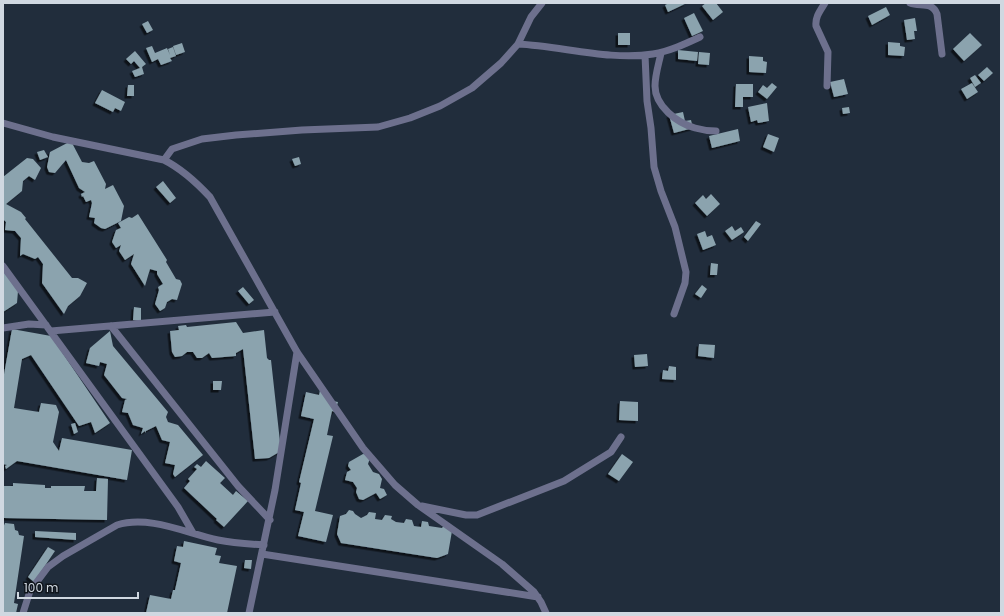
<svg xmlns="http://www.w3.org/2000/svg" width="1004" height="616" font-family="Poppins,sans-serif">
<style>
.building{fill:#8ba3ae;filter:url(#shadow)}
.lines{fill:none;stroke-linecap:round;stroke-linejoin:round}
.minor{stroke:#6d708d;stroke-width:7}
</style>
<defs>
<filter id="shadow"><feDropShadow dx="-2.5" dy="2.5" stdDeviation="0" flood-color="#0009"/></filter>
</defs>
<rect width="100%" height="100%" fill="#212d3c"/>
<path class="building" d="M 669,3 L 687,3 L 668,12 L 665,5 Z
M 706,3 L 716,3 L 723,12 L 713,20 L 702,6 Z
M 886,7 L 890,15 L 872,25 L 868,16 Z
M 694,13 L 703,31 L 692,36 L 684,18 Z
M 915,18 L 917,31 L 914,31 L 915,39 L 907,40 L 904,20 Z
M 148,21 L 153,30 L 147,33 L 142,24 Z
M 618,33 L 630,33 L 630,45 L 618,45 Z
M 970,33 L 982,45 L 964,61 L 953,49 Z
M 888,42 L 900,43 L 900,46 L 905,47 L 904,56 L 888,55 Z
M 182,43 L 185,52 L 176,55 L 173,46 Z
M 152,46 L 155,53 L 167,48 L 170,55 L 168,49 L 173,47 L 176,56 L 170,58 L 172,61 L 161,65 L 158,59 L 152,62 L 146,48 Z
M 678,50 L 698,52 L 697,61 L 678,59 Z
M 135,51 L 146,64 L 142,67 L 144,74 L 135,77 L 132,71 L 140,68 L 134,61 L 131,64 L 126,59 Z
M 699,52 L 710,53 L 709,65 L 698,64 Z
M 749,56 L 763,57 L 763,61 L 767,62 L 766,73 L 749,72 Z
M 987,67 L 993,73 L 984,81 L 978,75 Z
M 975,75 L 981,83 L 975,87 L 970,78 Z
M 844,79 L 848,94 L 834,97 L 830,82 Z
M 772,83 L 777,87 L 767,99 L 758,92 L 763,85 L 767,88 Z
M 972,83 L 978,92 L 967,99 L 961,89 Z
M 736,84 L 753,84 L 753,97 L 743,97 L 743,107 L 735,107 Z
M 128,85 L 134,85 L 134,96 L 127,96 Z
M 102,90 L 125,102 L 121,111 L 115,108 L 113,112 L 95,103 Z
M 767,103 L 769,121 L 758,123 L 757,120 L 751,122 L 748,107 Z
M 849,107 L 850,113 L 843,114 L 842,108 Z
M 683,112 L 685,121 L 691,120 L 693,128 L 674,133 L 669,115 Z
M 738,129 L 740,141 L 712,148 L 709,136 Z
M 768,134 L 779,138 L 774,152 L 763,147 Z
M 71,141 L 82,162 L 89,163 L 94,161 L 106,184 L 105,189 L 113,185 L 124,206 L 121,221 L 105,229 L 101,228 L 94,223 L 95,218 L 89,217 L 92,203 L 91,200 L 86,202 L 83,196 L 82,197 L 81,194 L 85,192 L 79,188 L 66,160 L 55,173 L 49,172 L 47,167 L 50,152 Z
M 44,150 L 48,157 L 40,160 L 37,152 Z
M 299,157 L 301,164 L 295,166 L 292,159 Z
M 27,158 L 33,159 L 41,168 L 35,180 L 29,176 L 23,181 L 22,191 L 6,204 L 21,212 L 26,218 L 25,219 L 72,278 L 78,278 L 87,283 L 80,296 L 68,306 L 64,314 L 42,283 L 43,264 L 38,257 L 35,259 L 23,254 L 20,256 L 21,238 L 15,231 L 5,230 L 6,222 L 3,219 L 3,177 Z
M 163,181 L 176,198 L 170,203 L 156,187 Z
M 711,194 L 720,204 L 707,216 L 695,203 L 703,195 L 706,199 Z
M 138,214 L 167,260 L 166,262 L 176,279 L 180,280 L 182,284 L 177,300 L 172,299 L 167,302 L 165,308 L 160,311 L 155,304 L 159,290 L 158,287 L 163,284 L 157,274 L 157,271 L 150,269 L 145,286 L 131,264 L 134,254 L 125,260 L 119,251 L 121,245 L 116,248 L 112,242 L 116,230 L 121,228 L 118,223 L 129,217 L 132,218 Z
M 756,221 L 761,224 L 748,241 L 744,237 Z
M 732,226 L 735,231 L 741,227 L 744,232 L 732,240 L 725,231 Z
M 705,231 L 707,237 L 712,235 L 716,245 L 703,250 L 697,234 Z
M 711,263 L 718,264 L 717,275 L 710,275 Z
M 3,270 L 18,291 L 17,303 L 3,312 Z
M 702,285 L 707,289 L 701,298 L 695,294 Z
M 243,287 L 254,300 L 249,304 L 238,291 Z
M 134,307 L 141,308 L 141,321 L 133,320 Z
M 236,322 L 243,333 L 264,330 L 267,358 L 269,360 L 271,360 L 281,451 L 269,458 L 255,459 L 243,349 L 236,353 L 236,356 L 212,358 L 209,353 L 202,358 L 197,358 L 193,352 L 187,352 L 182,356 L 175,357 L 172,352 L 170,331 L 179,330 L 178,326 L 186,325 L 187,327 Z
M 12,329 L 51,336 L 110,423 L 95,433 L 91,422 L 79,426 L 31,355 L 22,359 L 14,408 L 39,412 L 41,403 L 56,405 L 59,412 L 53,442 L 59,451 L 62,438 L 132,450 L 127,480 L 17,461 L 6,469 L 5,466 L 7,465 L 3,464 L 3,380 Z
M 110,331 L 113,346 L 168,412 L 166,417 L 168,422 L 178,425 L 203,455 L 175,477 L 173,474 L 175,465 L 165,463 L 170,442 L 162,440 L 156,426 L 146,431 L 145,433 L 145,431 L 141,434 L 143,428 L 133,425 L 128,413 L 122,412 L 125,400 L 127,399 L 122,398 L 104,375 L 107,364 L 100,362 L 99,366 L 86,363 L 90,348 Z
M 699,344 L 715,345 L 714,358 L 698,356 Z
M 647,354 L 648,366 L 635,367 L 634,355 Z
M 669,366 L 676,367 L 676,380 L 662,379 L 663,370 L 668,371 Z
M 213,381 L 222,381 L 221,390 L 213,390 Z
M 320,390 L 327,400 L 338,402 L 335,412 L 332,411 L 327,435 L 333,436 L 315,511 L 333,515 L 326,542 L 298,536 L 304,512 L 295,510 L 301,483 L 299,482 L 314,419 L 301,416 L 306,392 L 319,395 Z
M 620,401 L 638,402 L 638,421 L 619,420 Z
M 75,423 L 78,432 L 74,434 L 71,424 Z
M 363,454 L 369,455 L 370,458 L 368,464 L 373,472 L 379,474 L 382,479 L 380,488 L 384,489 L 387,495 L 380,499 L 376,493 L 363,500 L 359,499 L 356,492 L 357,488 L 353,482 L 345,480 L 347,472 L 351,470 L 348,466 L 349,462 Z
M 622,454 L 633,462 L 619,481 L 608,474 Z
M 206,461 L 225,478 L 220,483 L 233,495 L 236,491 L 248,501 L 224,527 L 216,520 L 217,519 L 184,488 L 190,481 L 188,479 L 197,469 L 194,467 L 197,464 L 201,467 Z
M 97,478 L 108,479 L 107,520 L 4,518 L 3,486 L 13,486 L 13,483 L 45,485 L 45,488 L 51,488 L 51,486 L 85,486 L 84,491 L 96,491 Z
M 349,510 L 353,511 L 355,514 L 361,518 L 367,515 L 369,512 L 376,513 L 375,519 L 382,520 L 385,515 L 392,516 L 391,519 L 396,522 L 404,523 L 406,519 L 412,520 L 414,526 L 421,527 L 422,521 L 428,522 L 429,526 L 442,528 L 445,524 L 452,531 L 448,554 L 437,558 L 341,543 L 337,534 L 340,516 L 346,514 Z
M 5,523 L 14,524 L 15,530 L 18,531 L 19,535 L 24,536 L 14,603 L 18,604 L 16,613 L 3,613 L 3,528 Z
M 35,531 L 76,533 L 76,540 L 35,537 Z
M 184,541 L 217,548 L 215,555 L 221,556 L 219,563 L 237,566 L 227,613 L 146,613 L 150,595 L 171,599 L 173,590 L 175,590 L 181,563 L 174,561 L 177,546 L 183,547 Z
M 48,547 L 55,551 L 34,582 L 28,577 Z
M 245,560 L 252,560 L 251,569 L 244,568 Z"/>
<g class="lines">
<path class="minor" d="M 825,3 C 820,11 815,17 816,26 L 828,52 L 827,86
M 910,3 C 920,7 932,1 937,14 L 942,54
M 518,44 C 561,46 611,61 653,54 C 670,51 685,44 700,37
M 661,53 C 659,63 655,75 655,86 C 655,106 677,123 695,128 C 702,130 709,131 716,131
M 645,55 L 647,101 L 651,128 L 654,167 L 661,191 L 675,227 L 686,272 L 685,283 L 674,314
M 3,123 L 53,137 L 164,160 C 182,169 196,182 210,197 L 297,352 L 363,448 L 395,485 L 418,505 L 502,564 L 534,592 L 541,602 L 546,613
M 164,160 L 172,149 L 202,139 L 236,135 L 302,130 L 378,127 L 410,118 L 440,106 L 472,88 L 501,63 L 518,44 L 531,17 L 542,3
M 3,266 L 178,507 L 193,533
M 111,326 L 238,486 L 270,520
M 3,328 L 29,324 L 46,325
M 51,331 L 275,312
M 422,506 L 466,515 L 477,515 L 564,481 L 611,452 L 621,437
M 262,554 L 538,597
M 23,613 L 30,591 L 48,567 L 63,556 L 117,525 C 149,515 186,533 218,540 C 233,543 248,544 264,545
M 249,613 L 275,490 L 297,352"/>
</g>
<rect width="1004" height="616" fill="none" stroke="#d0d8e1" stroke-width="8"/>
<path d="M18 592v6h120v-6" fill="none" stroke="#d0d8e1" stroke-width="2"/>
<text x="24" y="592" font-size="12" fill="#d0d8e1" stroke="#10151c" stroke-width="3" paint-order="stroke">100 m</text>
</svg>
